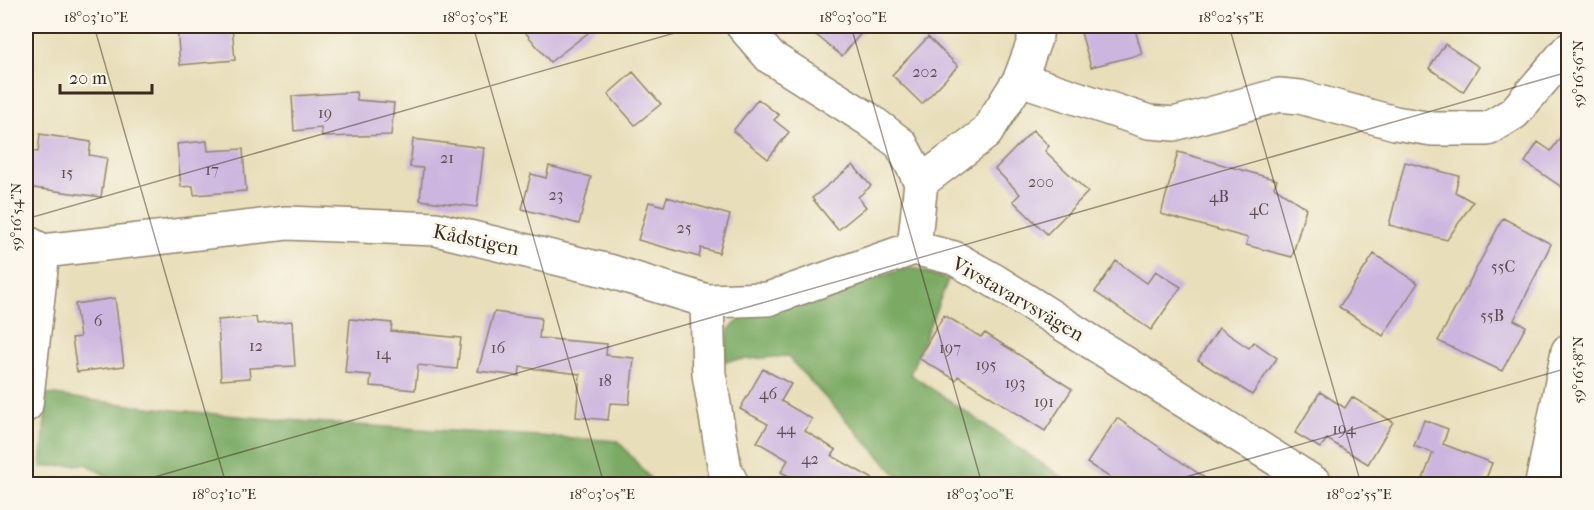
<svg xmlns="http://www.w3.org/2000/svg" width="1594" height="510" font-family="'IM FELL French Canon',serif">
<style>
.forest{fill:#7aaa63;stroke:#5a6a40;stroke-width:1.5}
.building{fill:#ccb6df}
.lines{fill:none;stroke-linecap:round;stroke-linejoin:round}
.minor-casing{stroke:#92846c;stroke-width:36}
.minor{stroke:#fff;stroke-width:33}
.ticks{fill:none;stroke:#3b2a1e;stroke-width:1.5;stroke-opacity:0.45}
.labels{text-anchor:middle;dominant-baseline:central;stroke-width:6;stroke-linejoin:round;paint-order:stroke}
.number-label{font-size:16px;fill:#5f4d4e}
.street-label{font-size:20px;fill:#3b2a1e;stroke:#fbf7ec}
.neatline{fill:none;stroke:#3b2a1e;stroke-width:2}
.ticks-label{font-size:15px;text-anchor:middle;fill:#3b2a1e}
</style>
<rect width="100%" height="100%" fill="#fbf7ec"/>
<filter id="ink" filterUnits="userSpaceOnUse"><feTurbulence type="fractalNoise" baseFrequency=".0167" numOctaves="2"/><feDisplacementMap in="SourceGraphic" scale="12" xChannelSelector="R" yChannelSelector="G"/><feConvolveMatrix kernelMatrix="1 2 1 2 8 2 1 2 1" color-interpolation-filters="sRGB"/></filter>
<filter id="wash" filterUnits="userSpaceOnUse"><feTurbulence type="fractalNoise" baseFrequency=".008" numOctaves="4" result="noise"/><feDisplacementMap in="SourceGraphic" scale="24" xChannelSelector="R" yChannelSelector="G"/><feGaussianBlur stdDeviation="1.35" result="paint"/><feColorMatrix in="noise" values="0 0 0 0 0 0 0 0 0 0 0 0 0 0 0 0 0 1.4 0 .05"/><feComposite in="paint" operator="in"/></filter>
<g filter="url(#wash)">
<rect width="100%" height="100%" fill="#e8deb9"/>
<path class="forest" d="M 911,267 L 948,280 L 910,374 L 1072,484 L 905,484 L 787,356 L 724,361 L 729,329 L 745,316 Z
M 47,394 C 236,422 428,429 618,441 L 655,484 L 119,484 L 87,464 L 41,467 Z"/>
<g id="blocks">
<path class="building" d="M 177,26 L 232,26 L 235,60 L 180,65 Z
M 520,26 L 597,26 L 550,62 Z
M 805,26 L 867,26 L 842,56 Z
M 1079,26 L 1134,26 L 1142,54 L 1091,67 Z
M 928,37 L 958,66 L 922,104 L 892,75 Z
M 1445,44 L 1479,67 L 1463,92 L 1429,68 Z
M 633,72 L 661,104 L 635,125 L 608,94 Z
M 356,92 L 357,100 L 394,103 L 391,135 L 322,137 L 321,128 L 294,131 L 292,96 Z
M 758,99 L 779,115 L 774,120 L 789,132 L 768,159 L 733,131 Z
M 1569,124 L 1569,192 L 1525,162 L 1538,142 L 1551,151 Z
M 1033,130 L 1049,146 L 1045,151 L 1088,192 L 1047,234 L 1013,201 L 1020,194 L 995,169 Z
M 40,134 L 91,142 L 89,155 L 107,158 L 101,197 L 26,187 L 31,151 L 38,152 Z
M 413,139 L 484,148 L 477,207 L 420,200 L 423,168 L 410,167 Z
M 207,141 L 208,151 L 243,149 L 246,191 L 194,195 L 193,186 L 181,187 L 177,144 Z
M 1178,152 L 1277,180 L 1274,187 L 1306,208 L 1292,257 L 1246,245 L 1248,238 L 1161,214 Z
M 1405,162 L 1459,176 L 1455,192 L 1473,202 L 1447,240 L 1389,225 Z
M 853,165 L 871,186 L 858,197 L 866,207 L 838,230 L 812,198 Z
M 549,166 L 591,177 L 579,224 L 522,209 L 531,174 L 546,178 Z
M 667,197 L 730,215 L 719,253 L 701,248 L 699,257 L 638,240 L 649,202 L 664,206 Z
M 1503,218 L 1551,244 L 1514,320 L 1526,326 L 1502,371 L 1438,341 Z
M 1374,254 L 1418,283 L 1383,336 L 1339,307 Z
M 1116,261 L 1147,283 L 1156,271 L 1181,287 L 1151,330 L 1095,292 Z
M 115,298 L 124,366 L 77,372 L 72,338 L 80,337 L 75,304 Z
M 494,312 L 541,318 L 539,338 L 607,344 L 606,355 L 634,358 L 629,404 L 610,403 L 608,420 L 576,417 L 580,374 L 520,367 L 519,376 L 478,371 Z
M 944,315 L 981,337 L 985,333 L 1072,389 L 1045,431 L 958,376 L 956,380 L 918,358 Z
M 256,317 L 257,324 L 292,321 L 295,366 L 249,368 L 250,378 L 221,380 L 218,320 Z
M 350,319 L 392,323 L 391,331 L 461,338 L 457,369 L 418,365 L 415,390 L 370,386 L 371,375 L 345,373 Z
M 1219,328 L 1249,348 L 1254,342 L 1277,358 L 1252,395 L 1198,360 Z
M 763,369 L 791,384 L 781,401 L 812,419 L 805,431 L 836,450 L 832,456 L 882,484 L 803,484 L 781,472 L 788,460 L 757,442 L 768,424 L 740,409 Z
M 1320,392 L 1345,408 L 1352,397 L 1393,422 L 1368,464 L 1327,439 L 1320,448 L 1295,433 Z
M 1117,418 L 1165,451 L 1214,484 L 1120,484 L 1087,463 Z
M 1424,420 L 1448,429 L 1443,444 L 1492,463 L 1484,484 L 1421,484 L 1433,453 L 1414,446 Z"/>
</g>
</g>
<g filter="url(#ink)">
<use href="#blocks" fill-opacity="0" stroke="#92846c" stroke-width="1.5"/>
<g class="lines">
<defs>
<path id="minor" d="M 743,26 L 770,57 L 868,119 L 901,144 L 921,182 L 914,248 L 954,258 L 995,281 L 1316,484
M 1020,79 L 1149,122 L 1174,124 L 1279,95 L 1300,97 L 1395,123 L 1432,129 L 1488,129 L 1514,113 L 1568,50
M 921,182 L 986,133 L 1020,79 L 1036,36 L 1030,26
M 26,242 L 43,251 L 287,223 L 436,229 L 609,271 L 707,301 L 768,299 L 914,248
M 707,301 L 709,374 L 725,470 L 732,484
M 26,405 L 43,251
M 1542,484 L 1568,351"/>
</defs>
<use href="#minor" class="minor-casing"/>
<use href="#minor" class="minor"/>
</g>
</g>
<path class="ticks" d="M 94,26 L 226,484M 473,26 L 604,484M 851,26 L 982,484M 1229,26 L 1361,484M 26,219 L 699,26M 130,484 L 1568,72M 1161,484 L 1568,368"/>
<g class="labels">
<g class="number-label">
<text x="925" y="71">202</text>
<text x="325" y="112">19</text>
<text x="447" y="157">21</text>
<text x="212" y="169">17</text>
<text x="67" y="172">15</text>
<text x="1041" y="181">200</text>
<text x="556" y="194">23</text>
<text x="1219" y="196">4B</text>
<text x="1259" y="209">4C</text>
<text x="684" y="227">25</text>
<text x="1503" y="266">55C</text>
<text x="1492" y="315">55B</text>
<text x="98" y="320">6</text>
<text x="256" y="345">12</text>
<text x="498" y="347">16</text>
<text x="950" y="347">197</text>
<text x="383" y="353">14</text>
<text x="986" y="364">195</text>
<text x="605" y="380">18</text>
<text x="1015" y="382">193</text>
<text x="768" y="393">46</text>
<text x="1044" y="401">191</text>
<text x="786" y="428">44</text>
<text x="1344" y="428">194</text>
<text x="810" y="458">42</text>
</g>
<g class="street-label">
<text transform="translate(476 240) rotate(12)">Kådstigen</text>
<text transform="translate(1018 299) rotate(30)">Vivstavarvsvägen</text>
</g>
</g>
<rect width="1594" height="510" fill="none" stroke="#fbf7ec" stroke-width="66"/>
<path d="M60 84v9h92v-9" fill="none" stroke="#3b2a1e" stroke-width="3"/>
<text x="69" y="84" font-size="18" fill="#3b2a1e" stroke="#fbf7ec" stroke-width="4.5" paint-order="stroke">20 m</text>
<rect x="33" y="33" width="1528" height="444" class="neatline"/>
<g class="ticks-label">
<text x="96" y="22">18°03'10"E</text>
<text x="475" y="22">18°03'05"E</text>
<text x="853" y="22">18°03'00"E</text>
<text x="1231" y="22">18°02'55"E</text>
<text transform="translate(1578 74) rotate(-90)" y="5">59°16'56"N</text>
<text transform="translate(16 217) rotate(-90)" y="5">59°16'54"N</text>
<text transform="translate(1578 370) rotate(-90)" y="5">59°16'58"N</text>
<text x="224" y="499">18°03'10"E</text>
<text x="602" y="499">18°03'05"E</text>
<text x="980" y="499">18°03'00"E</text>
<text x="1359" y="499">18°02'55"E</text>
</g>
</svg>
